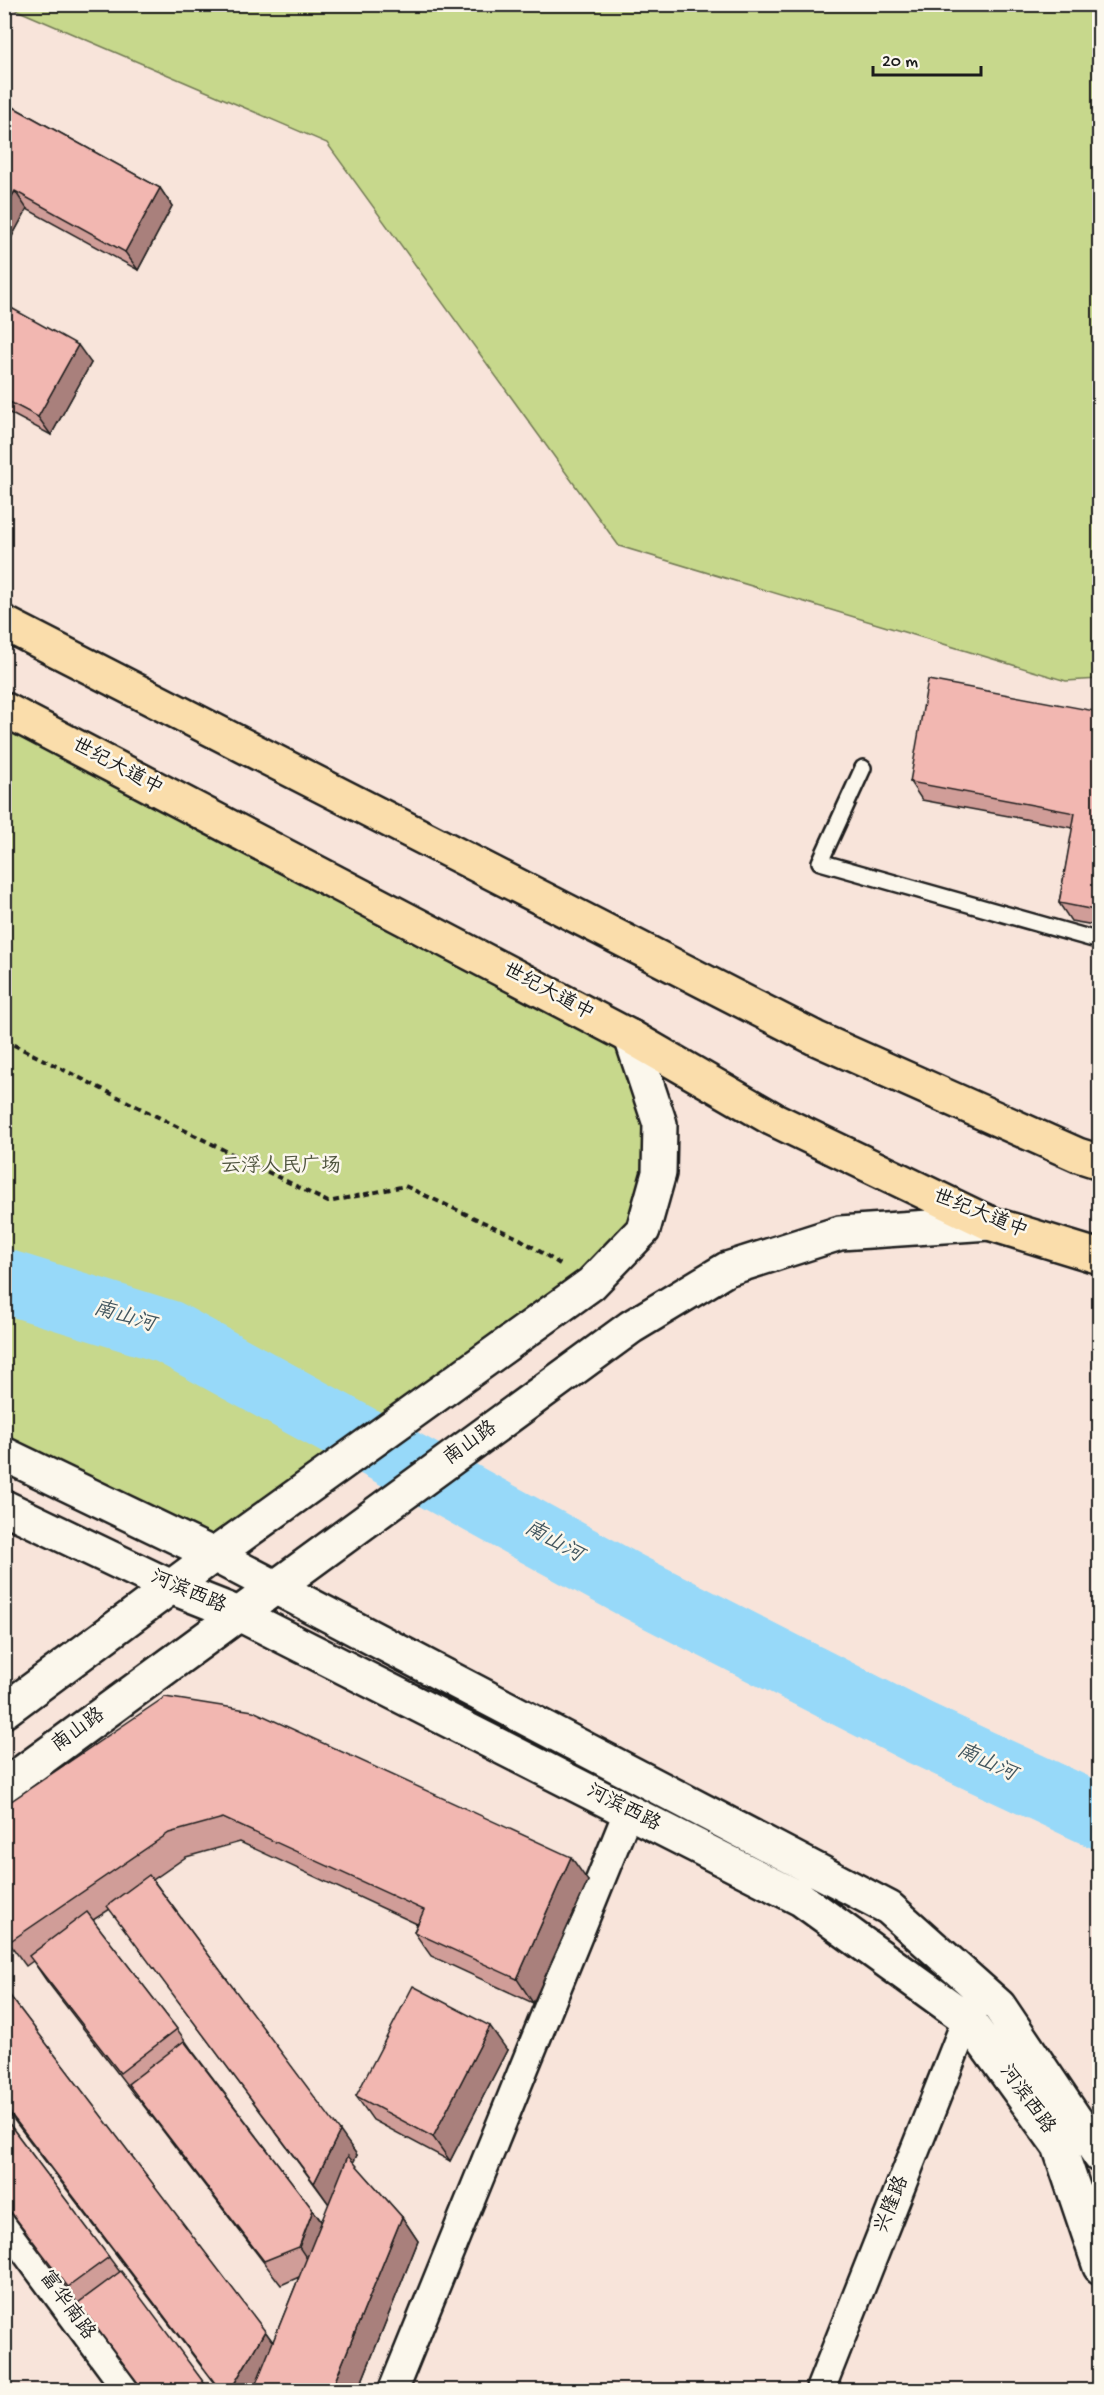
<svg xmlns="http://www.w3.org/2000/svg" width="1104" height="2395" font-family="'Gochi Hand','LXGW WenKai TC',sans-serif">
<style>
.green{fill:#c7d88c;stroke:#727a54;stroke-width:1.5}
.lines{fill:none;stroke-linecap:round;stroke-linejoin:round}
.river{stroke:#97d9f9;stroke-width:64}
.lane-casing{stroke:#1c1c1c;stroke-width:20}
.street-casing{stroke:#1c1c1c;stroke-width:33}
.secondary-casing{stroke:#1c1c1c;stroke-width:38}
.primary-casing{stroke:#1c1c1c;stroke-width:38}
.path{stroke:#1c1c1c;stroke-width:4;stroke-dasharray:6 4.5;stroke-linecap:butt}
.lane{stroke:#fbf7ec;stroke-width:15}
.street{stroke:#fbf7ec;stroke-width:28}
.secondary{stroke:#fbf7ec;stroke-width:33}
.primary{stroke:#faddab;stroke-width:33}
.wall{fill:#d09d98;stroke:#1c1c1c;stroke-width:1.5;fill-rule:evenodd}
.shaded-wall{fill:#a9807c;stroke:#1c1c1c;stroke-width:1.5}
.building{fill:#f2b7b1;stroke:#1c1c1c;stroke-width:1.5}
.labels{text-anchor:middle;dominant-baseline:central;stroke-width:5;stroke-linejoin:round;paint-order:stroke}
.street-label{font-size:20px;fill:#1c1c1c;stroke:#fbf7ec}
.park-label{font-size:20px;fill:#4f543e;stroke:#fbf7ec}
.water-label{font-size:21px;font-style:italic;fill:#41555e;stroke:#fbf7ec}
</style>
<rect width="100%" height="100%" fill="#f8e4da"/>
<filter id="ink" filterUnits="userSpaceOnUse"><feTurbulence type="fractalNoise" baseFrequency=".0167" numOctaves="2"/><feDisplacementMap in="SourceGraphic" scale="12" xChannelSelector="R" yChannelSelector="G"/><feConvolveMatrix kernelMatrix="1 2 1 2 8 2 1 2 1" color-interpolation-filters="sRGB"/></filter>
<g filter="url(#ink)">
<path class="green" d="M 5,5 L 1099,5 L 1099,679 L 1066,681 L 619,546 L 327,143 Z
M 5,709 L 631,1037 L 660,1124 L 643,1230 L 214,1555 L 5,1454 Z"/>
<g class="lines">
<path class="river" d="M 4,1281 L 168,1332 L 628,1584 L 918,1732 L 1100,1817"/>
<defs>
<path id="lane" d="M 863,768 L 820,862 L 1100,941"/>
<path id="street" d="M 4,2222 L 128,2390
M 393,2390 L 628,1812
M 820,2390 L 967,2019"/>
<path id="secondary" d="M 4,1454 L 214,1555 L 889,1908 L 999,2006 L 1100,2156
M 4,1507 L 171,1587 L 239,1614 L 801,1899 L 967,2019 L 1059,2146 L 1100,2267
M 4,1711 L 214,1555 L 591,1284 L 643,1230 L 659,1173 L 660,1124 L 631,1037
M 4,1786 L 631,1327 L 727,1269 L 840,1233 L 989,1223"/>
<path id="primary" d="M 4,623 L 815,1038 L 1078,1155 L 1100,1162
M 4,709 L 631,1037 L 773,1119 L 989,1223 L 1100,1257"/>
</defs>
<use href="#lane" class="lane-casing"/>
<use href="#street" class="street-casing"/>
<use href="#secondary" class="secondary-casing"/>
<use href="#primary" class="primary-casing"/>
<path class="path" d="M 4,1040 L 328,1202 L 405,1186 L 520,1239 L 560,1264"/>
<use href="#lane" class="lane"/>
<use href="#street" class="street"/>
<use href="#secondary" class="secondary"/>
<use href="#primary" class="primary"/>
</g>
<path class="wall" d="M 4,102 L 160,188 L 172,206 L 138,270 L 27,209 L 4,251 Z
M 4,304 L 91,363 L 51,435 L 4,410 Z
M 1100,712 L 1100,926 L 1071,921 L 1059,903 L 1073,828 L 922,800 L 910,782 Z
M 165,1697 L 588,1881 L 533,2003 L 431,1956 L 414,1932 L 417,1924 L 240,1842 L 186,1857 L 153,1880 L 357,2155 L 353,2162 L 402,2217 L 418,2241 L 358,2391 L 220,2391 L 4,2107 L 4,1988 L 273,2342 L 299,2277 L 281,2285 L 137,2097 L 136,2097 L 46,1980 L 33,1961 L 26,1966 L 4,1936 ZM 110,1909 L 329,2204 L 322,2222 L 194,2053 L 177,2029 L 93,1920 Z
M 507,2050 L 450,2161 L 373,2120 L 356,2096 Z
M 4,2117 L 120,2272 L 210,2391 L 143,2391 L 4,2204 Z"/>
<path class="shaded-wall" d="M 160,188 L 172,206 L 138,270 L 125,252 Z
M 15,191 L 27,209 L 4,251 L 4,209 Z
M 78,345 L 91,363 L 51,435 L 38,417 Z
M 571,1857 L 588,1881 L 533,2003 L 517,1979 Z
M 490,2026 L 507,2050 L 450,2161 L 433,2137 Z
M 340,2131 L 357,2155 L 331,2207 L 314,2183 Z
M 313,2210 L 330,2234 L 315,2271 L 299,2247 Z
M 402,2217 L 418,2241 L 358,2391 L 331,2391 Z
M 265,2331 L 282,2355 L 261,2391 L 230,2391 Z"/>
<path class="building" d="M 4,102 L 160,188 L 125,252 L 15,191 L 4,209 Z
M 4,304 L 78,345 L 38,417 L 4,399 Z
M 928,680 L 1100,712 L 1100,911 L 1059,903 L 1075,813 L 910,782 Z
M 165,1697 L 253,1711 L 571,1857 L 517,1979 L 414,1932 L 424,1910 L 223,1818 L 169,1833 L 9,1942 L 4,1936 L 4,1806 Z
M 149,1875 L 340,2131 L 314,2183 L 107,1906 Z
M 87,1912 L 177,2029 L 120,2073 L 29,1956 Z
M 413,1986 L 490,2026 L 433,2137 L 356,2096 Z
M 4,1988 L 265,2331 L 230,2391 L 221,2391 L 4,2105 Z
M 184,2041 L 313,2210 L 299,2247 L 264,2261 L 128,2084 Z
M 4,2117 L 109,2257 L 68,2287 L 4,2203 Z
M 348,2156 L 402,2217 L 331,2391 L 253,2391 Z
M 121,2271 L 210,2391 L 144,2391 L 78,2303 Z"/>
</g>
<g class="labels">
<g class="street-label">
<text transform="translate(117 768) rotate(28)">世纪大道中</text>
<text transform="translate(548 993) rotate(28)">世纪大道中</text>
<text transform="translate(980 1215) rotate(22)">世纪大道中</text>
<text transform="translate(471 1444) rotate(-36)">南山路</text>
<text transform="translate(188 1593) rotate(23)">河滨西路</text>
<text transform="translate(79 1731) rotate(-36)">南山路</text>
<text transform="translate(623 1809) rotate(27)">河滨西路</text>
<text transform="translate(1026 2100) rotate(54)">河滨西路</text>
<text transform="translate(893 2205) rotate(-68)">兴隆路</text>
<text transform="translate(66 2306) rotate(54)">富华南路</text>
</g>
<g class="park-label">
<text x="281" y="1167">云浮人民广场</text>
</g>
<g class="water-label">
<text transform="translate(124 1318) rotate(17)">南山河</text>
<text transform="translate(553 1543) rotate(29)">南山河</text>
<text transform="translate(986 1764) rotate(25)">南山河</text>
</g>
</g>
<rect width="1104" height="2395" fill="none" stroke="#fbf7ec" stroke-width="24"/>
<rect x="12" y="12" width="1080" height="2371" fill="none" stroke="#1c1c1c" stroke-width="2" filter="url(#ink)"/>
<path d="M873 66v9h108v-9" fill="none" stroke="#1c1c1c" stroke-width="3"/>
<text x="882" y="66" font-size="18" fill="#1c1c1c" stroke="#fbf7ec" stroke-width="4.5" paint-order="stroke">20 m</text>
</svg>
